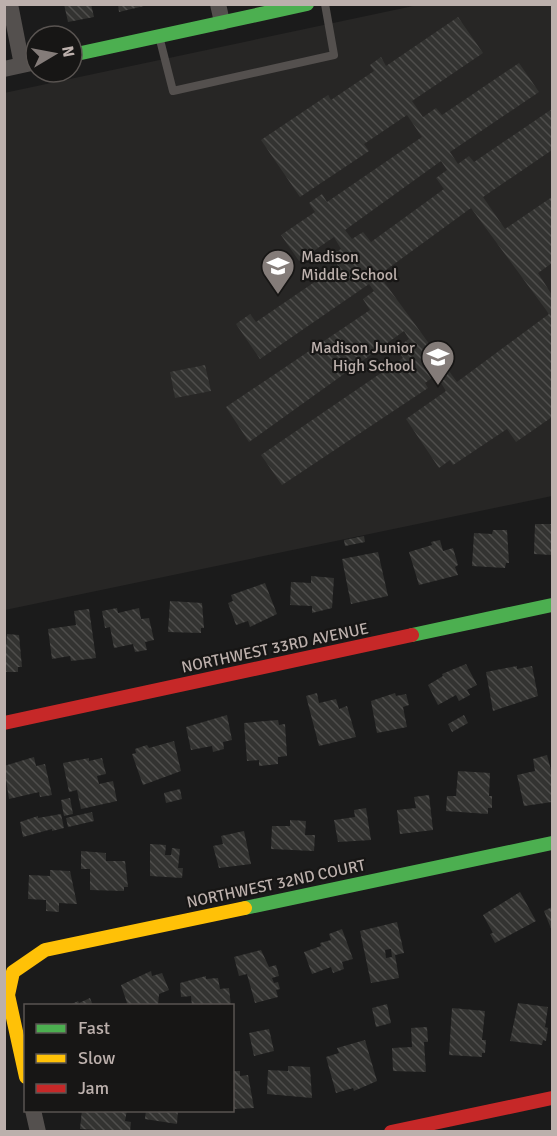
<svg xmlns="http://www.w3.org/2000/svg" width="557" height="1136" font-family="Signika,sans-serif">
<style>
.built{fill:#272625}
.building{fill:url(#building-back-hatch);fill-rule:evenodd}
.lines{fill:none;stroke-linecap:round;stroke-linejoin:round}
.lane{stroke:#54504e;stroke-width:8}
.street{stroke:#54504e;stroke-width:16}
.fast{stroke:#4caf50;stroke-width:14}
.slow{stroke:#ffc107;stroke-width:14}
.jam{stroke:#c62828;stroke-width:14}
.labels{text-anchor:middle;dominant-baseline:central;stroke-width:4.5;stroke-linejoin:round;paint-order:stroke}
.poi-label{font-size:16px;fill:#bcb0ac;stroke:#171615;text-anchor:start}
.street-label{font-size:16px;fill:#bcb0ac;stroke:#171615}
</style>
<defs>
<pattern id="building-back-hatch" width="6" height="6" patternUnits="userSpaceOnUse" patternTransform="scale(1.5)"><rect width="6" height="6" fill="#333331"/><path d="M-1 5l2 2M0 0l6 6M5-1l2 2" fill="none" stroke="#4f4e4c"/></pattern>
</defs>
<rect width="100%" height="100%" fill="#1b1b1b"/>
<path class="built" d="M 418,5 L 552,5 L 552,496 L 5,610 L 4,93 Z"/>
<path class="building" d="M 64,4 L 91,4 L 94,17 L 68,22 Z
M 118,4 L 148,4 L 148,5 L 119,12 Z
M 458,17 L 483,53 L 412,101 L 423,117 L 436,108 L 442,115 L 519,63 L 539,92 L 450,152 L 458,164 L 469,156 L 474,162 L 552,109 L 552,150 L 483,197 L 505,229 L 552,197 L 552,263 L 538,273 L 552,295 L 552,417 L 516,442 L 507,429 L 453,465 L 450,460 L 439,468 L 406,419 L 446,391 L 436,375 L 425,383 L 428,388 L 282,485 L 261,455 L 403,358 L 396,348 L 409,339 L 404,331 L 249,442 L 226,407 L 370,310 L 363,299 L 374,291 L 369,284 L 260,359 L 236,324 L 250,314 L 256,322 L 338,266 L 331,255 L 341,249 L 334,237 L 299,261 L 281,235 L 315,212 L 309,203 L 322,194 L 327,202 L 422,137 L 407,115 L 364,144 L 369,151 L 300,197 L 261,140 L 328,95 L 331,100 L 374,71 L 370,65 L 381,57 L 386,66 ZM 441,161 L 447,170 L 436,178 L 444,189 L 371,242 L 363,232 L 352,239 L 345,230 ZM 471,208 L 549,314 L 457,382 L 379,275 Z
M 205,365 L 211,391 L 175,398 L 170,372 Z
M 535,524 L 552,524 L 552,555 L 534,554 Z
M 493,530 L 507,530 L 509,563 L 506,563 L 505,568 L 472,566 L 474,533 L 492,534 Z
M 364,536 L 365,542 L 345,546 L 344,540 Z
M 440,540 L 443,551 L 453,548 L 458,565 L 455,567 L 458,575 L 419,585 L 409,552 L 432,545 L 431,542 Z
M 378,552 L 388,596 L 351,604 L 342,559 Z
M 311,576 L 334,578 L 332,608 L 312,613 L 312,606 L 290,605 L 291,582 L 311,583 Z
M 265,583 L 277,614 L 250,627 L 248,621 L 236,625 L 228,603 L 233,601 L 231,595 Z
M 170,601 L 202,603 L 204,628 L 201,628 L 201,633 L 168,632 Z
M 117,608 L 118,613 L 139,608 L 141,619 L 149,618 L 154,640 L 145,642 L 147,650 L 135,652 L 133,644 L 114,648 L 110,627 L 105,628 L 102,611 Z
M 89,609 L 96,658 L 71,661 L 70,656 L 52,659 L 48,629 L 76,625 L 74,611 Z
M 7,634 L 19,635 L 22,667 L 18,667 L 18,672 L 4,672 Z
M 466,664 L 477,685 L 467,690 L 470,695 L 459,701 L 456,695 L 438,705 L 428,685 L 443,676 L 442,674 Z
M 517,666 L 517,669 L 532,666 L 538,696 L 493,711 L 486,672 Z
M 317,693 L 319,703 L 336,699 L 339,709 L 347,706 L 356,737 L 319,746 L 306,696 Z
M 395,693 L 396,696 L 406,694 L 409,705 L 403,707 L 407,727 L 377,733 L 371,701 Z
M 227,715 L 232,740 L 223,742 L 224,749 L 213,752 L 212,746 L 191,750 L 186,727 Z
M 464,715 L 468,723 L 452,732 L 448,724 Z
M 278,720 L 279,725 L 285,724 L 287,756 L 278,757 L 278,764 L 259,766 L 259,760 L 247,761 L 244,723 Z
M 174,741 L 181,771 L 143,785 L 132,754 L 136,753 L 135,749 L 147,745 L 149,748 Z
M 547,755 L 552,774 L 552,802 L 524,806 L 517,775 L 535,771 L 533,759 Z
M 34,757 L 36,766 L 45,764 L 52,795 L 40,797 L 39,792 L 9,799 L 4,766 Z
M 89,758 L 89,761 L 102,758 L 106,774 L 97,776 L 99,784 L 113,781 L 117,801 L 81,809 L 77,790 L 69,792 L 63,763 Z
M 458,771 L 490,773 L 489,796 L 492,796 L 492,808 L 488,808 L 488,814 L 446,811 L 447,796 L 456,796 Z
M 180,789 L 182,799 L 166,803 L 164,793 Z
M 429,795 L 433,830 L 400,834 L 397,810 L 416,808 L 414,797 Z
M 70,798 L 73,814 L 64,816 L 61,800 Z
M 366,808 L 371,840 L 338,842 L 334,820 L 355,817 L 354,810 Z
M 92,812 L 94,821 L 68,827 L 66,818 Z
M 61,814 L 64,828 L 52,831 L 52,829 L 23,837 L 20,822 L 38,816 L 38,818 Z
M 290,820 L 306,821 L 305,835 L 315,835 L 314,851 L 271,849 L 272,826 L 290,826 Z
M 244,831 L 251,864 L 219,868 L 213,846 L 223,844 L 221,836 Z
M 150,844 L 166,845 L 165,855 L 171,855 L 172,848 L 180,849 L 178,868 L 183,868 L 182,878 L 150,876 Z
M 81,851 L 106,853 L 106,861 L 125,861 L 128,887 L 124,887 L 124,891 L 90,890 L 90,869 L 81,869 Z
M 50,870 L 70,871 L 77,904 L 59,903 L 59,912 L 46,911 L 46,900 L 28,899 L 29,875 L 50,876 Z
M 520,892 L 536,921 L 495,943 L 490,934 L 493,933 L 483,915 Z
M 552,907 L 552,931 L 544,911 Z
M 397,922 L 404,953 L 395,955 L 399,978 L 371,983 L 360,931 ZM 391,949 L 392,957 L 386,958 L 385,950 Z
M 342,929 L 353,959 L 342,962 L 344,969 L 333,973 L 331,967 L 312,974 L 304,952 L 321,946 L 320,943 L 331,940 L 329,934 Z
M 261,950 L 269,967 L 276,965 L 279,976 L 272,978 L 274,983 L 278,982 L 280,989 L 276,990 L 278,997 L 255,1003 L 247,974 L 239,976 L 234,957 Z
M 151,971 L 152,976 L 162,973 L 169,990 L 159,994 L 158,1006 L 128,1006 L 121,985 Z
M 206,976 L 206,979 L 218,978 L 220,989 L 229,988 L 231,1006 L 192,1006 L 191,996 L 181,997 L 180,983 Z
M 90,998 L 93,1006 L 68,1006 L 78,1001 L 79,1003 Z
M 518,1003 L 548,1007 L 545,1027 L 548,1028 L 546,1041 L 543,1040 L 542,1045 L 510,1041 Z
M 387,1004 L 391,1023 L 376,1027 L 372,1008 Z
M 452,1008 L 485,1011 L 482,1040 L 486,1040 L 485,1053 L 482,1053 L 482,1057 L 449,1055 Z
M 427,1027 L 428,1042 L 424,1042 L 426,1072 L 393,1071 L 392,1048 L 412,1047 L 411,1028 Z
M 269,1029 L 274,1051 L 254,1056 L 249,1033 Z
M 365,1040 L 377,1081 L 354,1091 L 353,1088 L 336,1093 L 326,1057 L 339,1053 L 337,1048 Z
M 288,1066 L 310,1067 L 312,1098 L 267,1094 L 268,1070 L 288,1071 Z
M 232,1071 L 240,1071 L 240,1076 L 248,1075 L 254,1108 L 232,1109 Z
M 82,1110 L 127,1110 L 125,1121 L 131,1122 L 130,1132 L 80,1129 Z
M 146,1110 L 178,1110 L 177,1124 L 145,1119 Z"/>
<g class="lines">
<path class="lane" d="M 159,36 L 173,91 L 334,55 L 325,4"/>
<path class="street" d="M 10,4 L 22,65
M 218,4 L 222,22
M 4,69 L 36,62
M 33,1110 L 38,1132"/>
<path class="fast" d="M 72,55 L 307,4
M 412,635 L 552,605
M 245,908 L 552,843"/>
<path class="slow" d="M 26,1077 L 8,995 L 13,972 L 45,950 L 245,908"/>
<path class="jam" d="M 4,723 L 412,635
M 391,1132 L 552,1098"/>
</g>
<defs>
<symbol id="school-pin" viewBox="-11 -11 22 30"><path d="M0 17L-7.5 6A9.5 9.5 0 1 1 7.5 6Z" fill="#847c79" stroke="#171615"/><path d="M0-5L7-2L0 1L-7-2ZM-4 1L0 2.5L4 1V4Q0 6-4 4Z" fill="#fff"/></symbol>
</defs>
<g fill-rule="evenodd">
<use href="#school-pin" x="259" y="247" width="38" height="52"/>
<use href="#school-pin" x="419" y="338" width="38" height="52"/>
</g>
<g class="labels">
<g class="poi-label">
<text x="301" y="257">Madison<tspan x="301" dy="18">Middle School</tspan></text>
<text x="415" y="348" text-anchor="end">Madison Junior<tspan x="415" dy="18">High School</tspan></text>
</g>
<g class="street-label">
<text transform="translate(275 648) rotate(-12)">NORTHWEST 33RD AVENUE</text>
<text transform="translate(276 884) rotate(-12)">NORTHWEST 32ND COURT</text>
</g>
</g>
<rect width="557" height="1136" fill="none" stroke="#bcb0ac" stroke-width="12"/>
<rect x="24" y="1004" width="210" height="108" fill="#171615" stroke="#595451" stroke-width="1.5"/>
<rect x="36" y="1024" width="30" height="9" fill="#4caf50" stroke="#595451" stroke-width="1.5"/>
<text x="78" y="1034" font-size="18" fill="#bcb0ac">Fast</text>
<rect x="36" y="1054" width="30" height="9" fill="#ffc107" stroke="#595451" stroke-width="1.5"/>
<text x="78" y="1064" font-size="18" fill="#bcb0ac">Slow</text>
<rect x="36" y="1084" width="30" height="9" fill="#c62828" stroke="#595451" stroke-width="1.5"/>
<text x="78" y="1094" font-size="18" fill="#bcb0ac">Jam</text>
<g transform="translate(54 54) rotate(80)"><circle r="28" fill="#171615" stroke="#595451" stroke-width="1.5"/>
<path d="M0-4.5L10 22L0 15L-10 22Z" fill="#847c79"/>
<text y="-9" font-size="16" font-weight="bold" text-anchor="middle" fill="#bcb0ac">N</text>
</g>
</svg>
